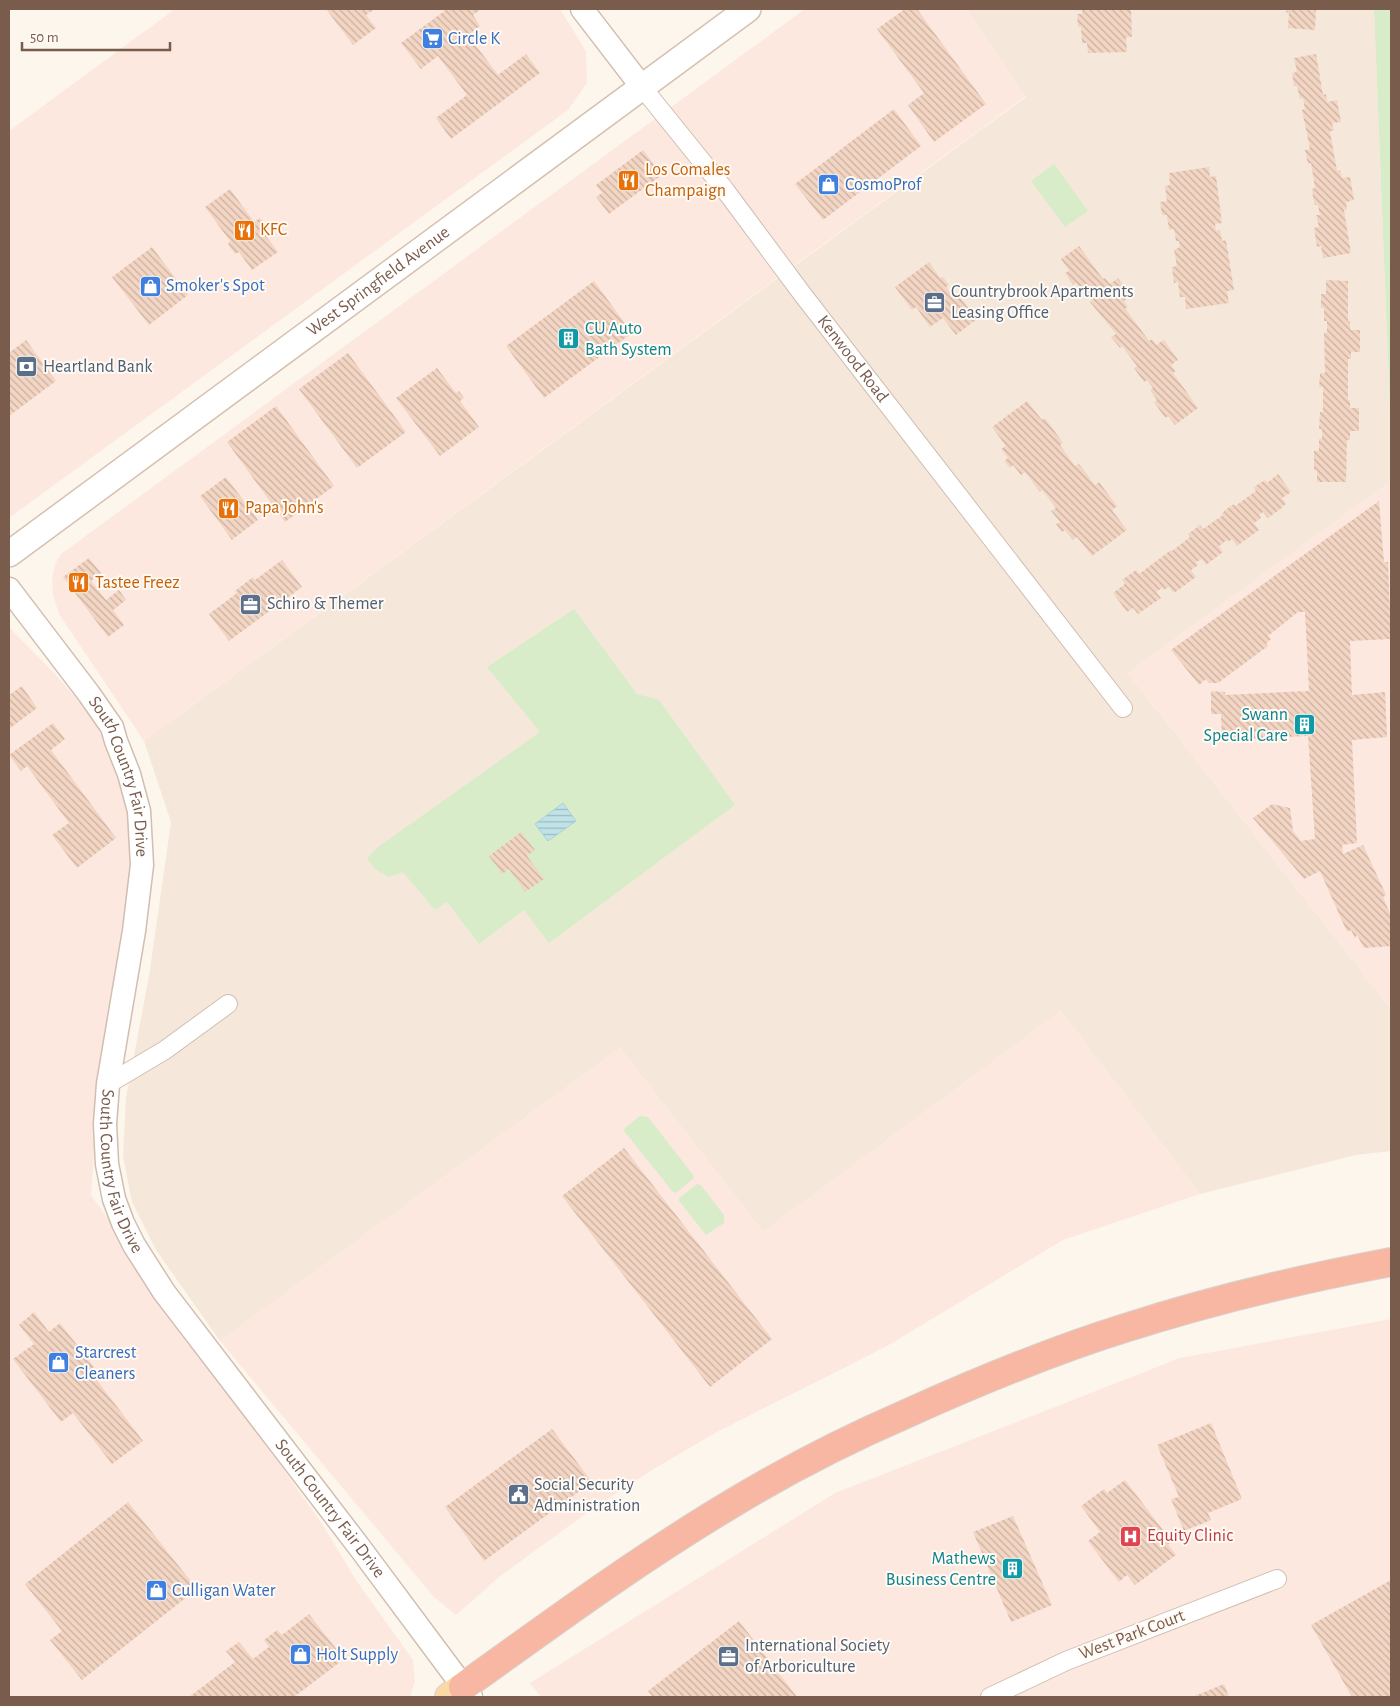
<svg xmlns="http://www.w3.org/2000/svg" width="1400" height="1706" font-family="'Alegreya Sans',sans-serif">
<style>
.residential{fill:#f5e8da}
.commercial{fill:#fde8e0}
.green{fill:#d8ecc9}
.water{fill:url(#water-rules);stroke:#a5d3da}
.building{fill:url(#building-back-hatch)}
.lines{fill:none;stroke-linecap:round;stroke-linejoin:round}
.minor-casing{stroke:#d1beb0;stroke-width:20}
.tertiary-casing{stroke:#d1beb0;stroke-width:25}
.secondary-casing{stroke:#d6c0b0;stroke-width:28}
.primary-casing{stroke:#dad1cd;stroke-width:30}
.motorway-casing{stroke:#dad1cd;stroke-width:30}
.minor{stroke:#fff;stroke-width:18}
.tertiary{stroke:#fff;stroke-width:22}
.secondary{stroke:#fff;stroke-width:25}
.primary{stroke:#fbd9a5;stroke-width:28}
.motorway{stroke:#f7b7a3;stroke-width:28}
.labels{text-anchor:middle;dominant-baseline:central;stroke-width:4;stroke-linejoin:round;paint-order:stroke}
.shop-label{font-size:18px;fill:#366cbe;stroke:#fffaf3;text-anchor:start}
.food-label{font-size:18px;fill:#c56008;stroke:#fffaf3;text-anchor:start}
.street-label{font-size:18px;fill:#7a5c4d;stroke:#fffaf3}
.service-label{font-size:18px;fill:#4e5e75;stroke:#fffaf3;text-anchor:start}
.culture-label{font-size:18px;fill:#0d838f;stroke:#fffaf3;text-anchor:end}
.health-label{font-size:18px;fill:#be3a42;stroke:#fffaf3;text-anchor:start}
</style>
<defs>
<pattern id="water-rules" width="6" height="5" patternUnits="userSpaceOnUse" patternTransform="scale(1.25)"><rect width="6" height="5" fill="#bfe3e8"/><path d="M0 2.5h6" fill="none" stroke="#a0bbbe"/></pattern>
<pattern id="building-back-hatch" width="6" height="6" patternUnits="userSpaceOnUse" patternTransform="scale(1.25)"><rect width="6" height="6" fill="#f3d5c3"/><path d="M-1 5l2 2M0 0l6 6M5-1l2 2" fill="none" stroke="#cab0a1"/></pattern>
</defs>
<rect width="100%" height="100%" fill="#fdf6ec"/>
<path class="residential" d="M 967,9 L 1374,9 L 1391,436 L 1391,481 L 1128,673 L 1391,1009 L 1391,1151 L 1356,1155 L 1200,1194 L 1061,1011 L 763,1232 L 620,1048 L 220,1341 L 156,1250 L 132,1202 L 123,1156 L 126,1098 L 149,976 L 171,822 L 144,741 L 1026,97 Z"/>
<path class="commercial" d="M 175,9 L 560,9 L 586,51 L 587,83 L 568,110 L 9,518 L 9,131 Z
M 805,9 L 967,9 L 1026,96 L 144,741 L 59,614 L 53,595 L 52,579 L 55,564 L 61,554 Z
M 1391,481 L 1391,1009 L 1128,673 Z
M 9,627 L 55,674 L 90,714 L 117,764 L 132,832 L 128,906 L 100,1067 L 91,1195 L 322,1524 L 358,1583 L 413,1660 L 415,1681 L 410,1697 L 9,1697 Z
M 1061,1011 L 1200,1194 L 1063,1240 L 887,1346 L 715,1433 L 652,1470 L 588,1512 L 499,1577 L 456,1615 L 433,1596 L 220,1341 L 620,1048 L 763,1232 Z
M 1391,1319 L 1391,1697 L 541,1697 L 530,1683 L 835,1493 L 1180,1358 Z"/>
<path class="green" d="M 1374,9 L 1391,9 L 1391,436 Z
M 1054,164 L 1088,211 L 1065,227 L 1031,181 Z
M 574,609 L 637,694 L 659,700 L 735,805 L 549,943 L 524,910 L 479,944 L 447,902 L 435,910 L 403,872 L 389,877 L 375,869 L 367,858 L 378,847 L 540,732 L 487,667 Z
M 640,1116 L 648,1117 L 694,1176 L 693,1179 L 676,1193 L 673,1192 L 624,1131 L 625,1128 Z
M 697,1184 L 701,1185 L 724,1215 L 724,1223 L 706,1235 L 679,1201 L 679,1198 Z"/>
<path class="water" d="M 563,803 L 576,821 L 548,841 L 535,824 Z"/>
<path class="building" d="M 326,9 L 375,9 L 366,15 L 376,28 L 353,45 Z
M 447,9 L 479,9 L 480,10 L 473,15 L 480,26 L 468,35 L 498,75 L 526,54 L 540,73 L 451,139 L 436,118 L 467,95 L 438,56 L 421,69 L 401,43 Z
M 905,9 L 917,9 L 986,104 L 934,142 L 908,105 L 924,93 L 877,29 Z
M 1082,9 L 1131,9 L 1132,37 L 1126,37 L 1127,52 L 1088,53 L 1087,43 L 1082,43 L 1081,27 L 1078,27 L 1077,14 L 1082,14 Z
M 1287,9 L 1316,9 L 1315,30 L 1288,28 L 1289,13 L 1286,12 Z
M 1316,54 L 1323,95 L 1326,94 L 1327,102 L 1337,100 L 1341,122 L 1332,123 L 1334,131 L 1330,131 L 1337,171 L 1340,170 L 1342,178 L 1350,177 L 1354,200 L 1346,202 L 1347,210 L 1344,210 L 1351,253 L 1323,258 L 1321,246 L 1317,247 L 1314,228 L 1319,227 L 1316,215 L 1320,215 L 1318,205 L 1315,205 L 1313,197 L 1312,189 L 1315,188 L 1311,163 L 1308,164 L 1305,150 L 1310,149 L 1302,110 L 1305,109 L 1303,98 L 1300,99 L 1297,86 L 1294,86 L 1292,73 L 1297,72 L 1294,58 Z
M 894,109 L 921,146 L 823,220 L 795,184 Z
M 643,150 L 662,175 L 609,214 L 596,197 L 602,193 L 596,185 Z
M 1209,167 L 1210,177 L 1216,176 L 1222,223 L 1215,224 L 1216,231 L 1220,230 L 1222,241 L 1226,240 L 1234,290 L 1227,291 L 1229,303 L 1186,309 L 1185,297 L 1180,297 L 1178,282 L 1174,283 L 1172,267 L 1177,266 L 1174,250 L 1180,247 L 1179,241 L 1176,241 L 1174,229 L 1169,230 L 1167,215 L 1162,215 L 1160,202 L 1167,201 L 1165,186 L 1170,185 L 1169,173 Z
M 230,189 L 254,222 L 260,218 L 268,228 L 263,232 L 278,252 L 252,270 L 239,252 L 235,254 L 228,244 L 230,241 L 205,207 Z
M 1079,246 L 1103,279 L 1105,278 L 1110,284 L 1118,278 L 1131,296 L 1124,301 L 1128,307 L 1125,308 L 1149,341 L 1152,339 L 1156,345 L 1164,340 L 1178,360 L 1171,365 L 1176,371 L 1173,373 L 1198,408 L 1175,425 L 1168,416 L 1165,418 L 1154,402 L 1157,400 L 1150,390 L 1153,388 L 1147,380 L 1144,382 L 1134,368 L 1137,366 L 1122,346 L 1120,348 L 1111,337 L 1116,334 L 1090,302 L 1092,300 L 1086,291 L 1083,293 L 1076,283 L 1073,285 L 1065,273 L 1069,271 L 1061,259 Z
M 152,247 L 188,295 L 149,325 L 112,277 Z
M 929,262 L 940,278 L 943,277 L 949,285 L 946,287 L 954,298 L 958,295 L 977,319 L 956,335 L 943,318 L 930,327 L 916,307 L 912,310 L 895,287 Z
M 1326,280 L 1348,281 L 1348,321 L 1350,322 L 1350,330 L 1360,330 L 1360,352 L 1351,352 L 1351,359 L 1348,359 L 1348,400 L 1350,400 L 1350,408 L 1359,408 L 1359,431 L 1350,431 L 1350,440 L 1347,440 L 1346,482 L 1317,482 L 1317,470 L 1314,470 L 1314,451 L 1319,451 L 1319,439 L 1322,439 L 1322,429 L 1319,429 L 1320,412 L 1323,412 L 1323,387 L 1319,387 L 1320,373 L 1325,373 L 1324,333 L 1327,333 L 1327,321 L 1324,321 L 1324,308 L 1321,308 L 1321,294 L 1326,294 Z
M 594,281 L 632,333 L 544,398 L 506,346 Z
M 26,340 L 56,381 L 9,416 L 9,353 Z
M 348,353 L 406,432 L 357,468 L 299,389 Z
M 437,368 L 456,393 L 459,391 L 464,398 L 460,401 L 479,427 L 440,456 L 396,398 Z
M 1027,401 L 1042,420 L 1045,418 L 1063,443 L 1060,445 L 1075,466 L 1079,464 L 1095,485 L 1099,482 L 1117,506 L 1112,510 L 1127,530 L 1092,556 L 1077,537 L 1073,540 L 1065,530 L 1062,532 L 1056,524 L 1060,522 L 1051,511 L 1056,508 L 1042,490 L 1040,492 L 1025,472 L 1021,475 L 1013,465 L 1010,468 L 1004,461 L 1008,458 L 1001,449 L 1006,446 L 992,427 Z
M 276,406 L 334,486 L 285,522 L 227,442 Z
M 1278,474 L 1291,492 L 1282,498 L 1286,504 L 1279,510 L 1268,518 L 1263,512 L 1259,515 L 1261,518 L 1254,523 L 1259,530 L 1237,546 L 1232,539 L 1228,542 L 1227,540 L 1219,546 L 1223,552 L 1206,565 L 1202,559 L 1196,562 L 1198,565 L 1191,570 L 1196,577 L 1174,593 L 1169,587 L 1163,590 L 1162,588 L 1156,592 L 1161,598 L 1138,614 L 1133,608 L 1127,612 L 1113,593 L 1125,584 L 1122,580 L 1136,570 L 1139,574 L 1171,550 L 1172,551 L 1190,537 L 1188,534 L 1200,525 L 1203,529 L 1223,515 L 1222,513 L 1228,508 L 1234,504 L 1235,506 L 1256,491 L 1254,487 L 1265,480 L 1267,483 Z
M 226,477 L 258,520 L 232,540 L 200,496 Z
M 1379,501 L 1384,562 L 1388,562 L 1391,639 L 1350,641 L 1352,695 L 1385,692 L 1387,737 L 1352,740 L 1357,843 L 1342,845 L 1343,854 L 1363,845 L 1386,895 L 1383,897 L 1391,916 L 1391,946 L 1364,948 L 1357,935 L 1355,938 L 1351,930 L 1347,932 L 1320,871 L 1304,879 L 1253,818 L 1272,804 L 1290,808 L 1293,831 L 1301,841 L 1315,839 L 1308,736 L 1222,740 L 1221,714 L 1211,714 L 1211,691 L 1225,692 L 1225,695 L 1309,691 L 1305,612 L 1298,612 L 1268,636 L 1271,639 L 1266,644 L 1268,646 L 1218,683 L 1209,683 L 1206,679 L 1199,685 L 1171,650 Z
M 89,558 L 101,573 L 91,581 L 106,600 L 119,590 L 126,600 L 113,610 L 124,625 L 108,637 L 63,577 Z
M 282,560 L 302,587 L 229,641 L 209,614 L 237,593 L 235,591 L 253,577 L 255,580 Z
M 22,686 L 37,708 L 9,729 L 9,695 Z
M 53,723 L 65,739 L 51,750 L 116,838 L 77,868 L 52,835 L 69,823 L 27,766 L 21,771 L 9,755 Z
M 521,832 L 535,850 L 527,856 L 544,879 L 525,892 L 509,869 L 502,874 L 489,856 Z
M 624,1148 L 772,1339 L 710,1387 L 562,1196 Z
M 34,1312 L 49,1332 L 60,1323 L 94,1367 L 90,1371 L 143,1441 L 112,1464 L 73,1413 L 61,1422 L 13,1359 L 34,1344 L 19,1325 Z
M 1211,1423 L 1242,1499 L 1208,1513 L 1211,1520 L 1184,1531 L 1171,1499 L 1179,1497 L 1157,1445 Z
M 552,1429 L 592,1482 L 484,1561 L 445,1507 Z
M 1125,1480 L 1172,1542 L 1168,1544 L 1176,1555 L 1135,1585 L 1127,1575 L 1119,1582 L 1088,1541 L 1100,1532 L 1081,1506 L 1104,1489 L 1107,1493 Z
M 128,1502 L 197,1589 L 82,1680 L 50,1640 L 62,1631 L 25,1584 Z
M 1013,1516 L 1052,1605 L 1011,1622 L 973,1532 Z
M 1391,1580 L 1391,1697 L 1352,1697 L 1311,1625 Z
M 309,1614 L 344,1659 L 294,1697 L 189,1697 L 235,1662 L 226,1651 L 239,1642 L 253,1659 L 269,1647 L 264,1640 L 277,1630 L 282,1635 Z
M 739,1621 L 797,1697 L 653,1697 L 648,1691 Z
M 1224,1684 L 1229,1697 L 1192,1697 Z"/>
<g class="lines">
<defs>
<g id="minor">
<path id="s1" d="M 642,87 L 725,190 L 803,295 L 1123,708"/>
<path d="M 108,1084 L 165,1050 L 228,1004"/>
<path d="M 990,1697 L 1066,1661 L 1277,1579"/>
</g>
<g id="tertiary">
<path d="M 582,9 L 642,87"/>
<path id="s2" d="M 9,589 L 89,694 L 112,727 L 116,741 L 129,774 L 139,811 L 142,865 L 134,931 L 108,1084 L 105,1124 L 107,1164 L 114,1199 L 123,1223 L 134,1245 L 164,1292 L 360,1548 L 471,1697"/>
</g>
<g id="secondary">
<path id="s3" d="M 9,554 L 748,9"/>
</g>
<path id="primary" d="M 449,1697 L 463,1687"/>
<path id="motorway" d="M 463,1687 C 552,1623 639,1559 733,1503 C 789,1469 848,1439 908,1413 C 979,1381 1051,1351 1125,1328 C 1212,1300 1301,1279 1391,1262"/>
</defs>
<use href="#minor" class="minor-casing"/>
<use href="#tertiary" class="tertiary-casing"/>
<use href="#secondary" class="secondary-casing"/>
<use href="#primary" class="primary-casing"/>
<use href="#motorway" class="motorway-casing"/>
<use href="#minor" class="minor"/>
<use href="#tertiary" class="tertiary"/>
<use href="#secondary" class="secondary"/>
<use href="#primary" class="primary"/>
<use href="#motorway" class="motorway"/>
</g>
<defs>
<symbol id="supermarket-square" viewBox="-11 -11 22 22"><rect x="-9" y="-9" width="18" height="18" rx="4" fill="#3f7fe0" stroke="#fffaf3"/><path d="M-6-5.5h2.5l.6 2H6L4.5 2H-2.5L-4.4-4H-6ZM-1.5 3.2a1.3 1.3 0 1 0 .1 0ZM3 3.2a1.3 1.3 0 1 0 .1 0Z" fill="#fff"/></symbol>
<symbol id="restaurant-square" viewBox="-11 -11 22 22"><rect x="-9" y="-9" width="18" height="18" rx="4" fill="#e8710a" stroke="#fffaf3"/><path d="M-5-6h1v4h1v-4h1v4h1v-4h1v5L-1.5 .5V6h-2V.5L-5-1ZM5-6V6H3V1.5H1.5Q1.5-4 5-6Z" fill="#fff"/></symbol>
<symbol id="shop-square" viewBox="-11 -11 22 22"><rect x="-9" y="-9" width="18" height="18" rx="4" fill="#3f7fe0" stroke="#fffaf3"/><path d="M-5-2.5h2.3a2.7 3.5 0 0 1 5.4 0H5L5.5 6h-11ZM-1.5-2.5h3a1.5 2.3 0 0 0-3 0Z" fill="#fff"/></symbol>
<symbol id="office-square" viewBox="-11 -11 22 22"><rect x="-9" y="-9" width="18" height="18" rx="4" fill="#5c6f8a" stroke="#fffaf3"/><path d="M-6-3h4V-5.5h4V-3h4V5H-6ZM-1-4.5V-3h2v-1.5ZM-6 0V1H6V0Z" fill="#fff"/></symbol>
<symbol id="building-square" viewBox="-11 -11 22 22"><rect x="-9" y="-9" width="18" height="18" rx="4" fill="#0f9aa8" stroke="#fffaf3"/><path d="M-4-6H4V6H1V3H-1V6H-4ZM-2.5-4.3h1.7v1.8h-1.7ZM.8-4.3h1.7v1.8H.8ZM-2.5-1h1.7V.8h-1.7ZM.8-1h1.7V.8H.8Z" fill="#fff"/></symbol>
<symbol id="bank-square" viewBox="-11 -11 22 22"><rect x="-9" y="-9" width="18" height="18" rx="4" fill="#5c6f8a" stroke="#fffaf3"/><path d="M-6-4H6V4H-6ZM0-2.3a2.3 2.3 0 1 0 0 4.6a2.3 2.3 0 1 0 0-4.6Z" fill="#fff"/></symbol>
<symbol id="civic-square" viewBox="-11 -11 22 22"><rect x="-9" y="-9" width="18" height="18" rx="4" fill="#5c6f8a" stroke="#fffaf3"/><path d="M-.6-6.5H3V-4.5H.6V-3L4-1V1h2V6H-6V1h2V-1L-.6-3ZM-1.2 2.5V6h2.4V2.5Z" fill="#fff"/></symbol>
<symbol id="hospital-square" viewBox="-11 -11 22 22"><rect x="-9" y="-9" width="18" height="18" rx="4" fill="#e0444e" stroke="#fffaf3"/><path d="M-5-5h3v3.5h4V-5h3V5h-3V1.5h-4V5h-3Z" fill="#fff"/></symbol>
</defs>
<g fill-rule="evenodd">
<use href="#supermarket-square" x="420" y="26" width="25" height="25"/>
<use href="#restaurant-square" x="616" y="168" width="25" height="25"/>
<use href="#shop-square" x="816" y="172" width="25" height="25"/>
<use href="#restaurant-square" x="232" y="218" width="25" height="25"/>
<use href="#shop-square" x="138" y="274" width="25" height="25"/>
<use href="#office-square" x="922" y="290" width="25" height="25"/>
<use href="#building-square" x="556" y="326" width="25" height="25"/>
<use href="#bank-square" x="14" y="354" width="25" height="25"/>
<use href="#restaurant-square" x="216" y="496" width="25" height="25"/>
<use href="#restaurant-square" x="66" y="570" width="25" height="25"/>
<use href="#office-square" x="238" y="592" width="25" height="25"/>
<use href="#building-square" x="1292" y="712" width="25" height="25"/>
<use href="#shop-square" x="46" y="1350" width="25" height="25"/>
<use href="#civic-square" x="506" y="1482" width="25" height="25"/>
<use href="#hospital-square" x="1118" y="1524" width="25" height="25"/>
<use href="#building-square" x="1000" y="1556" width="25" height="25"/>
<use href="#shop-square" x="144" y="1578" width="25" height="25"/>
<use href="#shop-square" x="288" y="1642" width="25" height="25"/>
<use href="#office-square" x="716" y="1644" width="25" height="25"/>
</g>
<g class="labels">
<g class="shop-label">
<text x="448" y="39">Circle K</text>
<text x="845" y="185">CosmoProf</text>
<text x="166" y="286">Smoker's Spot</text>
<text x="75" y="1353">Starcrest<tspan x="75" dy="21">Cleaners</tspan></text>
<text x="172" y="1591">Culligan Water</text>
<text x="316" y="1655">Holt Supply</text>
</g>
<g class="food-label">
<text x="645" y="170">Los Comales<tspan x="645" dy="21">Champaign</tspan></text>
<text x="260" y="230">KFC</text>
<text x="245" y="508">Papa John's</text>
<text x="95" y="583">Tastee Freez</text>
</g>
<g class="street-label">
<text stroke="none"><textPath href="#s3" startOffset="459">West Springfield Avenue</textPath></text>
<text stroke="none"><textPath href="#s1" startOffset="344">Kenwood Road</textPath></text>
<text stroke="none"><textPath href="#s2" startOffset="222">South Country Fair Drive</textPath></text>
<text stroke="none"><textPath href="#s2" startOffset="626">South Country Fair Drive</textPath></text>
<text stroke="none"><textPath href="#s2" startOffset="1031">South Country Fair Drive</textPath></text>
<text transform="translate(1132 1635) rotate(-21)">West Park Court</text>
</g>
<g class="service-label">
<text x="951" y="292">Countrybrook Apartments<tspan x="951" dy="21">Leasing Office</tspan></text>
<text x="43" y="367">Heartland Bank</text>
<text x="267" y="604">Schiro &amp; Themer</text>
<text x="534" y="1485">Social Security<tspan x="534" dy="21">Administration</tspan></text>
<text x="745" y="1646">International Society<tspan x="745" dy="21">of Arboriculture</tspan></text>
</g>
<g class="culture-label">
<text x="585" y="329" text-anchor="start">CU Auto<tspan x="585" dy="21">Bath System</tspan></text>
<text x="1288" y="715">Swann<tspan x="1288" dy="21">Special Care</tspan></text>
<text x="996" y="1559">Mathews<tspan x="996" dy="21">Business Centre</tspan></text>
</g>
<g class="health-label">
<text x="1147" y="1536">Equity Clinic</text>
</g>
</g>
<rect width="1400" height="1706" fill="none" stroke="#7a5c4d" stroke-width="20"/>
<path d="M22 42v8h148v-8" fill="none" stroke="#7a5c4d" stroke-width="2.5"/>
<text x="30" y="42" font-size="15" fill="#7a5c4d" stroke="#fffaf3" stroke-width="4" paint-order="stroke">50 m</text>
</svg>
